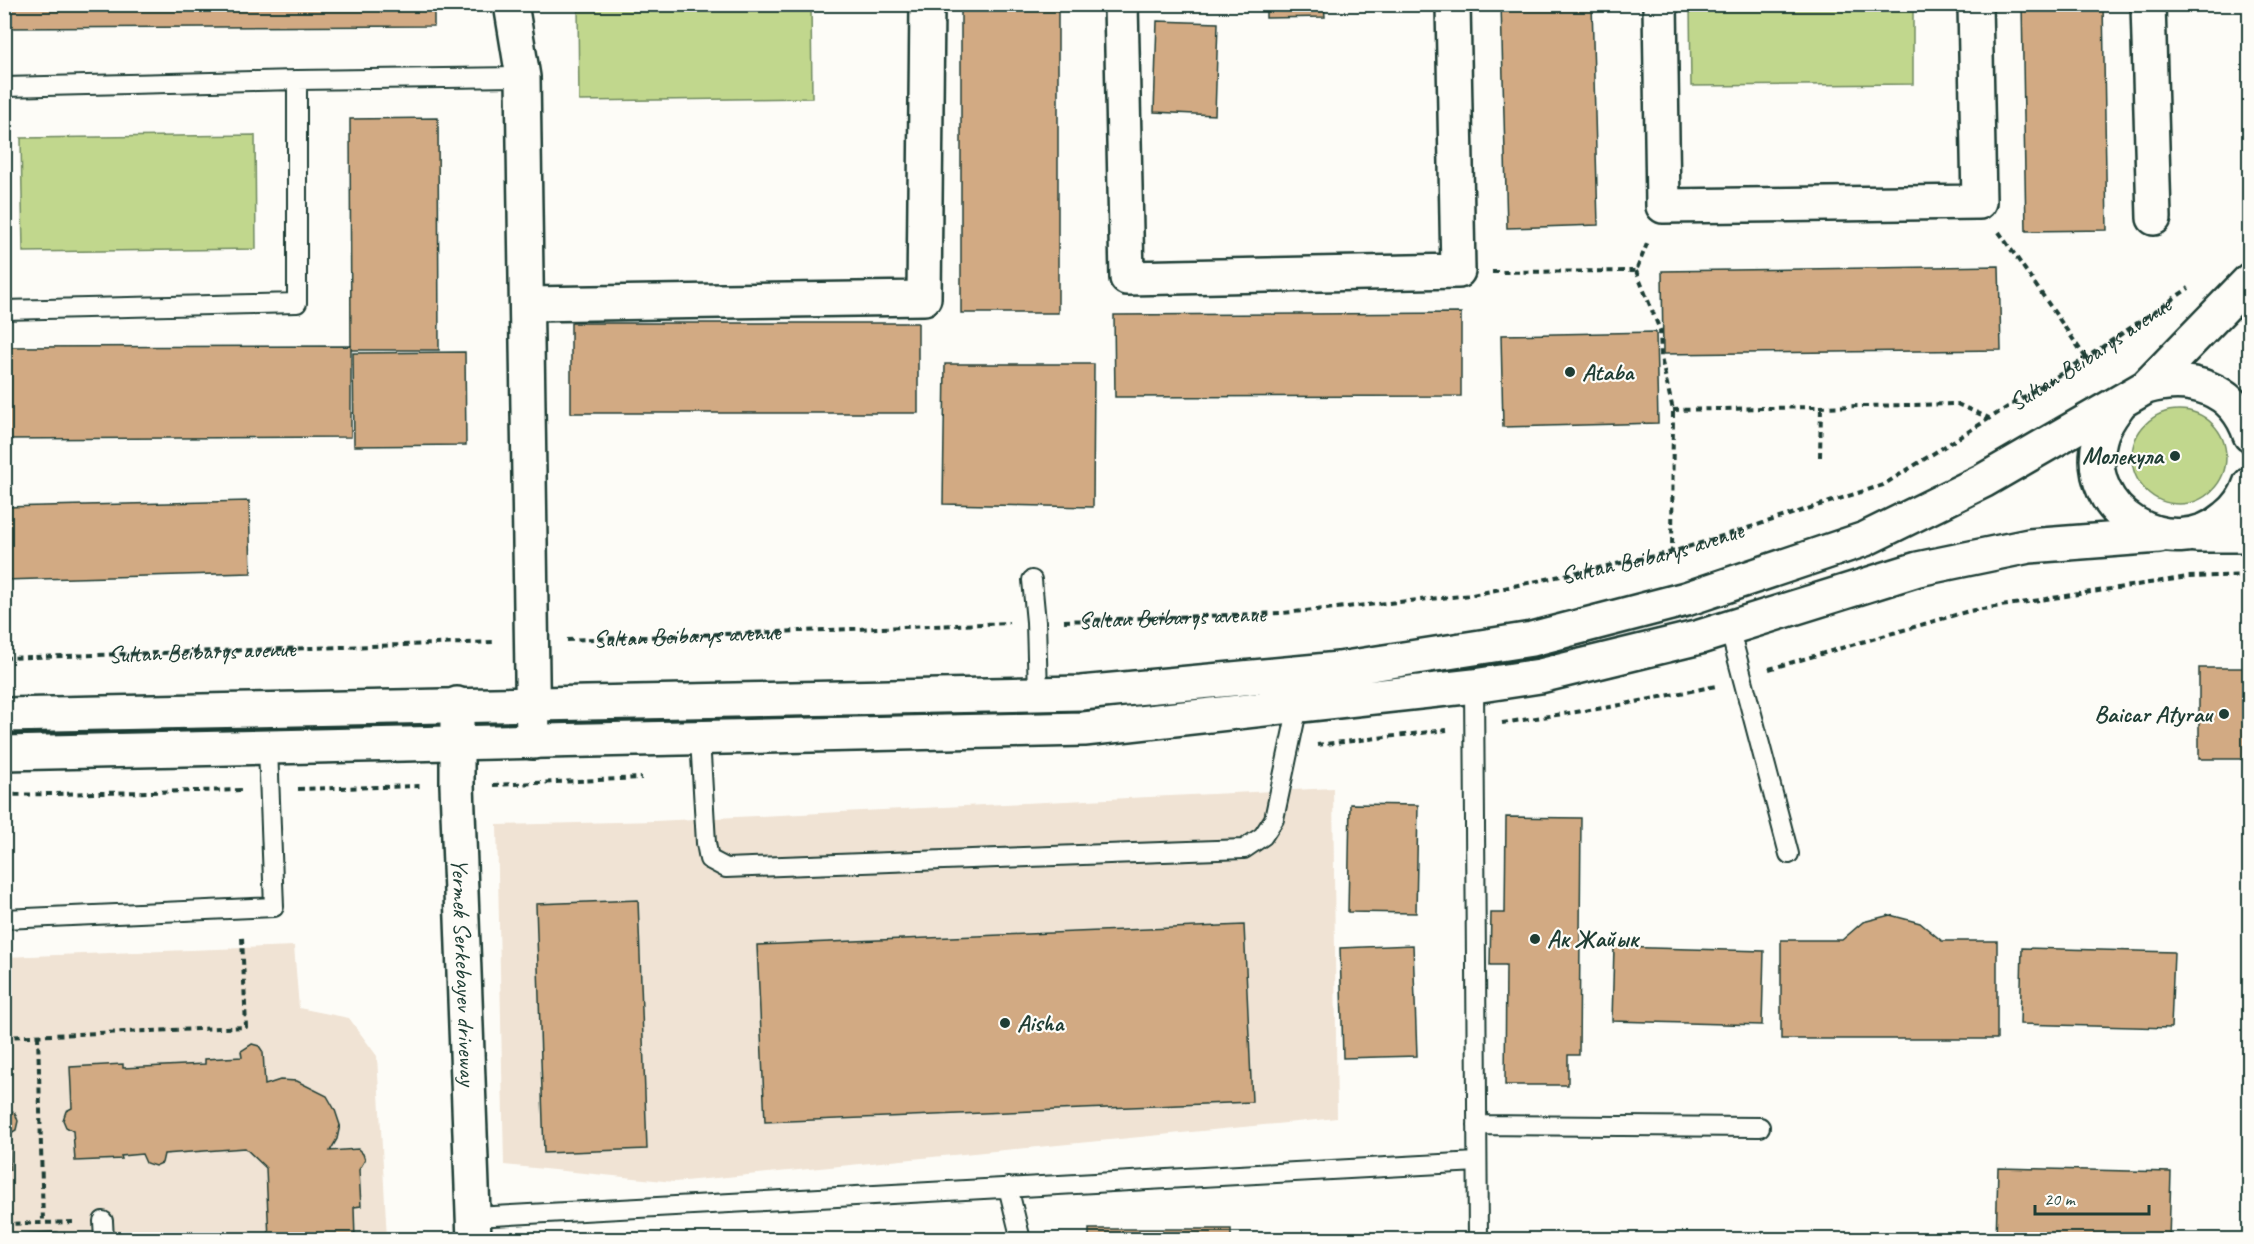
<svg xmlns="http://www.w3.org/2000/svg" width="2254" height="1244" font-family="Caveat,sans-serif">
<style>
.built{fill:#f0e3d4}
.green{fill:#c1d78d;stroke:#708a60;stroke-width:1.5}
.building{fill:#d2aa83;stroke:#1f3d34;stroke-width:1.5}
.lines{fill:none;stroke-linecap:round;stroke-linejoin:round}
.lane-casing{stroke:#1f3d34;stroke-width:22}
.street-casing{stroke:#1f3d34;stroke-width:38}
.secondary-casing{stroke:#1f3d34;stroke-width:38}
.primary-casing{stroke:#1f3d34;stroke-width:38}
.path{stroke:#1f3d34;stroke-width:4;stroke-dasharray:6 4.5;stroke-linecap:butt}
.lane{stroke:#fdfcf7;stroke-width:18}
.street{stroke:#fdfcf7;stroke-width:33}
.secondary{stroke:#fdfcf7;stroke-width:33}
.primary{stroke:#fdfcf7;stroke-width:33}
.poi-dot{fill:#1f3d34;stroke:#fdfcf7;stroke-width:2}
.labels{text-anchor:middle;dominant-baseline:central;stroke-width:4.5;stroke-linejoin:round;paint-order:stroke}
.street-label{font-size:24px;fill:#1f3d34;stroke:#fdfcf7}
.poi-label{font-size:24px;font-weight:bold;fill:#1f3d34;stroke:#fdfcf7;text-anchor:start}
</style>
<rect width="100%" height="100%" fill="#fdfcf7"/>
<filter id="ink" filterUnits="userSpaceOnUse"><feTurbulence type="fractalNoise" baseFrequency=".0167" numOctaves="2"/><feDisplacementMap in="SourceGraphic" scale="12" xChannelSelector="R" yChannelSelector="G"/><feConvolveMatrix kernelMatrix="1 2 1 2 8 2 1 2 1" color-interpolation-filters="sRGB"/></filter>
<g filter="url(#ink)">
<path class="built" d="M 1333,788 L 1337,1118 L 674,1182 L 504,1165 L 497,825 L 655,821 Z
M 294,946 L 299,1008 L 349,1018 L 377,1056 L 387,1239 L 5,1239 L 4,957 Z"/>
<path class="green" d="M 578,5 L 811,5 L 812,98 L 579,101 Z
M 1690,5 L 1913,5 L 1913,84 L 1691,86 Z
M 255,135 L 256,249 L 23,252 L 21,138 Z
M2132 457a47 47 0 1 1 94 0a47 47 0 1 1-94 0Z"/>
<path class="building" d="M 4,4 L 434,4 L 434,26 L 4,28 Z
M 961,4 L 1058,4 L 1058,313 L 961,313 Z
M 1266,4 L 1324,4 L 1325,17 L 1266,18 Z
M 1501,4 L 1592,4 L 1598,225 L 1507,228 Z
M 2022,4 L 2103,4 L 2107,230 L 2026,231 Z
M 1157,21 L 1218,23 L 1215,115 L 1154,112 Z
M 438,118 L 439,350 L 351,350 L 350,119 Z
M 1999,266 L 2001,350 L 1663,354 L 1662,271 Z
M 1461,313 L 1461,396 L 1115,397 L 1114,315 Z
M 571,323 L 918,323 L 918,413 L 571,413 Z
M 1656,332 L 1658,423 L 1503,427 L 1501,335 Z
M 351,346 L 351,437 L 4,439 L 4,347 Z
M 465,352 L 466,445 L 354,446 L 353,353 Z
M 945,364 L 1094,364 L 1093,507 L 943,504 Z
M 249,501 L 251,573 L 4,580 L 4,507 Z
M 2199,668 L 2250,668 L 2250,759 L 2199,759 Z
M 1350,804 L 1418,805 L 1416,913 L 1348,912 Z
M 1506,817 L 1581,818 L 1579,1055 L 1568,1055 L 1568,1085 L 1505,1085 L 1506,965 L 1490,965 L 1491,913 L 1505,913 Z
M 638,900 L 647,1149 L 544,1153 L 536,904 Z
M 1890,915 L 1920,923 L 1942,941 L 1997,941 L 1997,1039 L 1781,1039 L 1781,940 L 1842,940 L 1863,922 Z
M 1244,925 L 1252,1102 L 765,1122 L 757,945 Z
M 1413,945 L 1417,1056 L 1343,1058 L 1340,948 Z
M 1614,947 L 1764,951 L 1762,1025 L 1612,1021 Z
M 2022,948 L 2174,952 L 2171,1028 L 2020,1024 Z
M 252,1044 L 259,1046 L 263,1052 L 265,1085 L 280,1080 L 297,1081 L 327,1096 L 335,1110 L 340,1125 L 337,1139 L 330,1151 L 358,1149 L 363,1154 L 365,1160 L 359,1170 L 361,1206 L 354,1207 L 355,1240 L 269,1240 L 266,1168 L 245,1148 L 164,1154 L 162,1163 L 155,1166 L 146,1163 L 142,1154 L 121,1156 L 122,1159 L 75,1161 L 73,1131 L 66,1127 L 63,1120 L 66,1111 L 72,1108 L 70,1067 L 123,1064 L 123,1068 L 205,1064 L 205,1059 L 242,1057 L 241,1051 Z
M 4,1075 L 7,1075 L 8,1110 L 15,1113 L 18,1121 L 16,1130 L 9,1134 L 10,1170 L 4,1170 Z
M 1998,1168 L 2171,1172 L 2169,1240 L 1996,1240 Z
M 1089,1229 L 1231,1229 L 1231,1240 L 1089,1240 Z
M 57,1232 L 57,1240 L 16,1240 L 16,1234 Z
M 795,1236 L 795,1240 L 726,1240 L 726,1238 Z"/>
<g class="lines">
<defs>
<path id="lane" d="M 4,87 L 297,80
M 4,310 L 297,303 L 297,80 L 523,77
M 1032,580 L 1036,622 L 1038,693
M 1729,627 L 1789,854
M 1474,686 L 1478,1240
M 700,738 L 706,843 L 709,859 L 726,868 L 1244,849 L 1263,836 L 1274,819 L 1298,706
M 4,919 L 274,907 L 268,748
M 1477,1125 L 1760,1127
M 1008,1187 L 1021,1240
M 474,1217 L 1477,1162
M 103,1221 L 104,1240"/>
<g id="street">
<path d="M 511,4 L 523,77 L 533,742"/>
<path d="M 1121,4 L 1127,278 L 1458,271 L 1453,4"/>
<path d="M 1660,4 L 1663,206 L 1979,202 L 1975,4"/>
<path d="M 2148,4 L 2154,218"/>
<path d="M 528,304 L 924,298 L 927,4"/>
<path id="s4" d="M 457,704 L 457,785 L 474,1240"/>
</g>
<path id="secondary" d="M 2196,535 L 2250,535"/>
<path id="primary" d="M 2146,387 L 2250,280
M 2120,403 C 2112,414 2103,425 2100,439 C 2080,513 2171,565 2227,517 C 2237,509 2246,497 2250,484
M 4,715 L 1081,693 L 1339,669 L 1532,639 L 1686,599 L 1865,539 L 1983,481 L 2146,387 C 2190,375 2234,387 2250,435
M 4,753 L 1084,729 L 1474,686 L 1540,676 L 1700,637 L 1918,569 L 2029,546 L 2159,536"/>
</defs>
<use href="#lane" class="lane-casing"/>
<use href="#street" class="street-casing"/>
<use href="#secondary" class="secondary-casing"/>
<use href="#primary" class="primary-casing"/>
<g class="path">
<path d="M 1999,232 L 2086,358"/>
<path d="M 1636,271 L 1660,330 L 1661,358 L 1673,410 L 1672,552"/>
<path d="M 1492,272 L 1636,271 L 1649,239"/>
<path d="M 1673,410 L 1957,404 L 1989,418"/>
<path d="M 1820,457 L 1821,406"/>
<path id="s1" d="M 1064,621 L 1283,613 L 1472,595 L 1672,552 L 1883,485 L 2086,358 L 2189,288"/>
<path id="s2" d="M 567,640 L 1009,623"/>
<path id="s3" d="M 4,658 L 496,642"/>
<path d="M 1769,669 L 1969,611 L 2188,577 L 2250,575"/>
<path d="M 1502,723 L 1610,707 L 1716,686"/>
<path d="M 1317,745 L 1447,730"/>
<path d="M 493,785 L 642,778"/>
<path d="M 298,789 L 423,786"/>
<path d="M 4,795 L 243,790"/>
<path d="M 38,1035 L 43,1222"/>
<path d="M 4,1037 L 246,1027 L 242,937"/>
<path d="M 4,1224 L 76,1222"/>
</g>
<use href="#lane" class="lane"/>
<use href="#street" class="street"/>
<use href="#secondary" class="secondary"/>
<use href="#primary" class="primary"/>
</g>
</g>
<g class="poi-dot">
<circle cx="1570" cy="372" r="6"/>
<circle cx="2175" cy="456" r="6"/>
<circle cx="2224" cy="714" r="6"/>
<circle cx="1535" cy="939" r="6"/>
<circle cx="1005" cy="1023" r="6"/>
</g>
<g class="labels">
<g class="street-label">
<text stroke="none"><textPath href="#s1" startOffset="1080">Sultan Beibarys avenue</textPath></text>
<text stroke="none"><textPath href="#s1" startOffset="594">Sultan Beibarys avenue</textPath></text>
<text stroke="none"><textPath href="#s1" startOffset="108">Sultan Beibarys avenue</textPath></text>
<text stroke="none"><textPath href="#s2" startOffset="120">Sultan Beibarys avenue</textPath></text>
<text stroke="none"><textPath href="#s3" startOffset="198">Sultan Beibarys avenue</textPath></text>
<text stroke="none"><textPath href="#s4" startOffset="268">Yermek Serkebayev driveway</textPath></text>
</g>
<g class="poi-label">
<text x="1582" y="372">Ataba</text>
<text x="2163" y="456" text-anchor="end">Молекула</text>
<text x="2212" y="714" text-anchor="end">Baicar Atyrau</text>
<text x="1547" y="939">Ак Жайык</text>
<text x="1017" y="1023">Aisha</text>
</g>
</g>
<rect width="2254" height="1244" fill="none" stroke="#fdfcf7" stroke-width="24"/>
<rect x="12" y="12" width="2230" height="1220" fill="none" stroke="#1f3d34" stroke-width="2" filter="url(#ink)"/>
<path d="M2035 1205v9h114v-9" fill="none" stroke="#1f3d34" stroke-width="3"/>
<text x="2044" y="1205" font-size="18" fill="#1f3d34" stroke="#fdfcf7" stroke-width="4.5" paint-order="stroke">20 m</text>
</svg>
